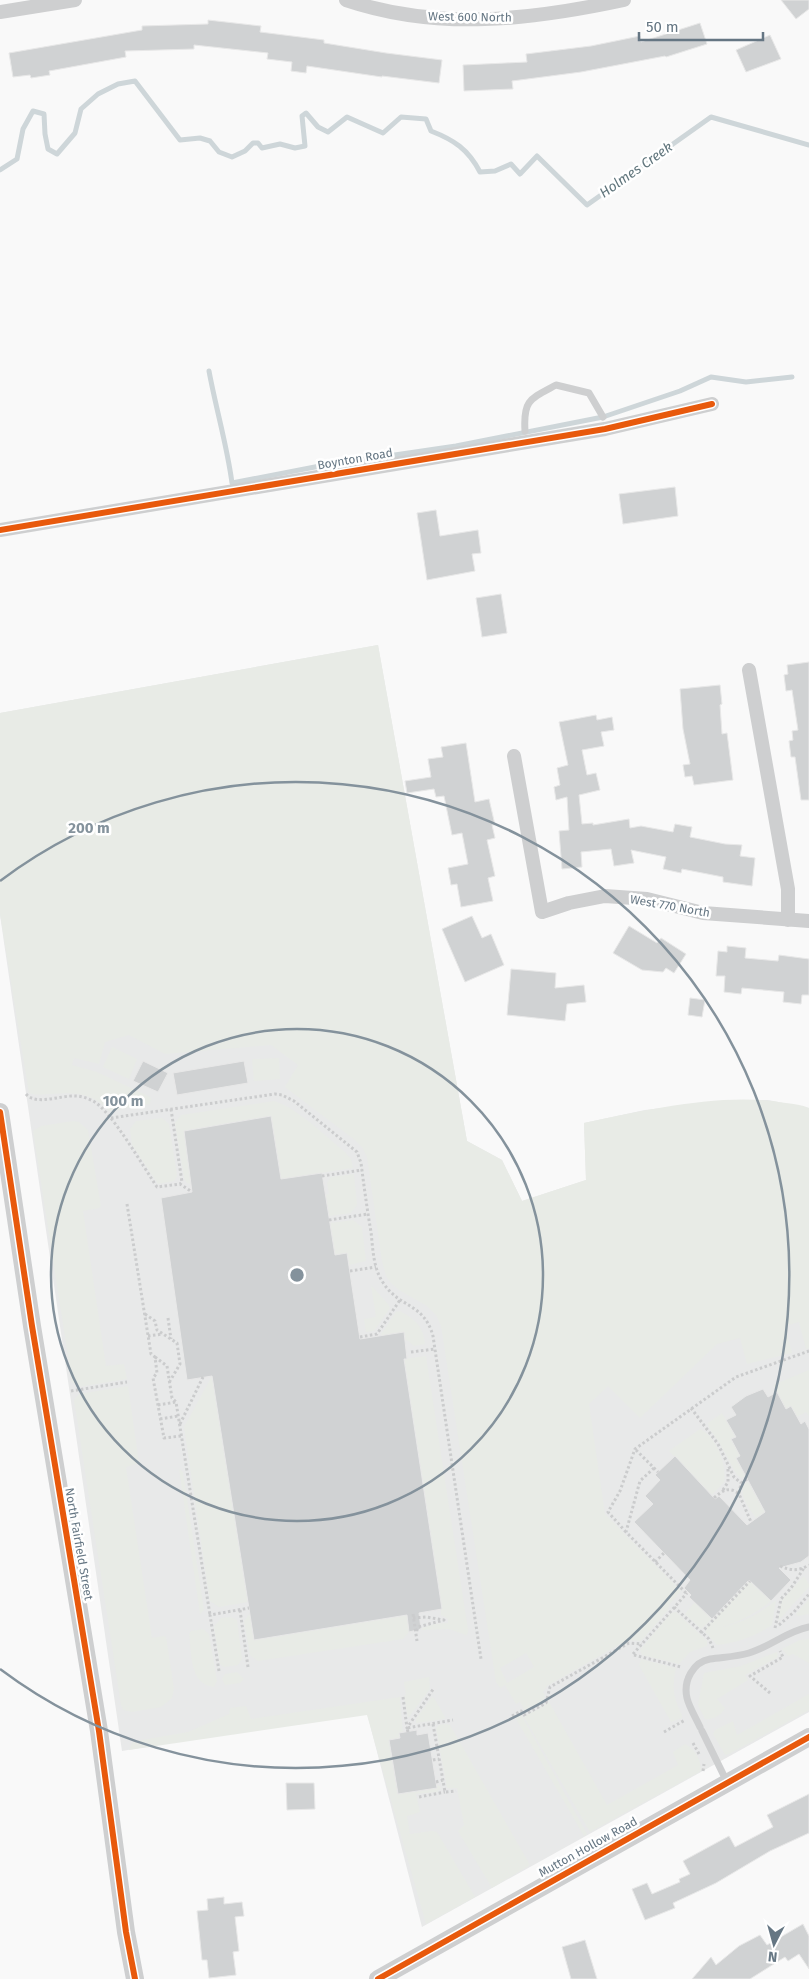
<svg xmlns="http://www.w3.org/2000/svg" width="809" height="1979" font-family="'Fira Sans',sans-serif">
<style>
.built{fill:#e8e9e9}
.green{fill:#e8ebe6;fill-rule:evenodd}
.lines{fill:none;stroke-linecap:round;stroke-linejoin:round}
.stream{stroke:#ced6d9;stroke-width:5}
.building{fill:#d0d2d3;stroke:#e8e8e8}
.path{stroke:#cbcccd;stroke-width:3;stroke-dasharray:2.5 2.5;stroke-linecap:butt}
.service{stroke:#cecfd0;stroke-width:7}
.minor{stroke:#cecfd0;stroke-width:14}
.tertiary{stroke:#cecfd0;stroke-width:18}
.cycleway-casing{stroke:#fff;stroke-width:9}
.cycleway{stroke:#e8590c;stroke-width:6}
.ring{fill:none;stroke:#84929c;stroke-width:2.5}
.labels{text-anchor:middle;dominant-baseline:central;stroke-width:5;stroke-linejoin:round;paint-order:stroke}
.street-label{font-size:12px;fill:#657683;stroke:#fff}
.water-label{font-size:14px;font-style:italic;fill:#60757c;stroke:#fff}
.centre{fill:#84929c;stroke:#fff;stroke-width:2.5}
.ring-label{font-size:15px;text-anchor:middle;font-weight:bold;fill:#84929c;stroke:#fff;stroke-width:5;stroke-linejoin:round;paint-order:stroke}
</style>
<rect width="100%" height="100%" fill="#f9f9f9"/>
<path class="built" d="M 378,645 L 467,1141 L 502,1160 L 522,1201 L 586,1180 L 584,1123 L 645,1110 L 730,1100 L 768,1100 L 809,1108 L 809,1712 L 422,1927 L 366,1709 L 122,1751 L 0,915 L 0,713 Z"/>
<path class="green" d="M 378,645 L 467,1141 L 502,1160 L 522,1201 L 586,1180 L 584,1123 C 646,1110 724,1092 786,1103 C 794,1104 802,1105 809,1108 L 809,1348 L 806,1349 L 799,1322 L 785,1326 L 792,1353 L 747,1364 L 740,1338 L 717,1344 L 640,1418 L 608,1386 L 589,1404 L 605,1514 L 681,1591 L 669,1605 L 668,1610 L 641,1641 L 627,1640 L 547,1686 L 543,1692 L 545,1695 L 543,1701 L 525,1711 L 520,1702 L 516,1704 L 505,1685 L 500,1688 L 496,1682 L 441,1326 L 436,1315 L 427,1306 L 399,1290 L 391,1283 L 386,1276 L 382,1261 L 367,1157 L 362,1147 L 355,1140 L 285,1087 L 298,1065 L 271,1045 L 165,1054 L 129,1035 L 105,1042 L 99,1064 L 74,1058 L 72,1065 L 97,1072 L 148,1096 L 151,1098 L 150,1104 L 109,1111 C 93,1093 75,1092 52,1094 C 43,1094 37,1096 29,1093 L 0,914 L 0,713 ZM 526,1653 L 534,1667 L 507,1683 L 500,1668 Z
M 112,1047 L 137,1059 L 129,1079 L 103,1067 Z
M 279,1058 L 280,1079 L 254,1081 L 252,1059 Z
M 274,1101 C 299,1109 325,1136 345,1152 L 351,1159 L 353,1168 L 281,1179 L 271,1116 L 184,1131 L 191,1184 L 187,1183 L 184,1178 L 175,1123 L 181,1115 Z
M 162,1118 L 169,1124 L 177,1176 L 174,1181 L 158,1184 L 132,1145 L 130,1129 L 136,1121 Z
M 73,1121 L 79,1122 L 88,1130 L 101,1206 L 99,1208 L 83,1211 L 106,1366 L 124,1364 L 127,1379 L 78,1387 L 72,1382 L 33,1131 L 41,1126 Z
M 354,1174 L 357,1205 L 351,1213 L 329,1216 L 325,1195 L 329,1194 L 327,1183 L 331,1177 Z
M 353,1220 L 362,1227 L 366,1261 L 349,1265 L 347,1253 L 335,1255 L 330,1223 Z
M 371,1285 L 388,1304 L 390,1308 L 374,1331 L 366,1332 L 364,1319 L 376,1317 Z
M 400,1311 C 416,1320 423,1326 425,1344 L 414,1346 L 407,1340 L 405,1341 L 404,1333 L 380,1336 L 396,1312 Z
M 426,1356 L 468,1630 L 467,1635 L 466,1635 L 449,1629 L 422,1630 L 422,1628 L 435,1624 L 448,1623 L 448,1619 L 441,1615 L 441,1609 L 442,1609 L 404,1359 Z
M 809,1370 L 809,1416 L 806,1412 L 797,1417 L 786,1409 L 773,1385 Z
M 212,1376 L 248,1602 L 219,1607 L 210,1601 L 184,1427 Z
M 128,1386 L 139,1463 L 126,1467 L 152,1638 L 163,1636 L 166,1637 L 174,1689 L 172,1698 L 161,1707 L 132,1712 L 123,1710 L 121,1705 L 74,1400 L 79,1394 Z
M 722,1413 L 736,1437 L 731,1440 L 740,1456 L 736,1459 L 745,1476 L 742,1478 L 737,1475 L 720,1444 L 709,1428 L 708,1423 Z
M 700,1429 C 717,1437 727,1465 724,1482 L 712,1495 L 669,1451 Z
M 179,1469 L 183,1472 L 204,1610 L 200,1614 Z
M 748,1482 L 765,1512 L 756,1518 C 749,1508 739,1497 744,1484 Z
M 804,1576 L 809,1584 L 809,1587 L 778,1621 L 781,1601 Z
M 750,1581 L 771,1601 C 751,1617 730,1628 704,1630 Z
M 809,1599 L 809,1614 L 798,1616 L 796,1614 Z
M 776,1600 L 772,1625 C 756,1636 736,1643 717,1645 L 705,1632 L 706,1630 C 733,1626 755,1618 776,1600 Z
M 695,1602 L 712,1619 L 701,1629 L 685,1614 Z
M 676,1612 L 707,1641 L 707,1646 L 690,1652 L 679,1664 L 642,1655 L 640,1650 L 644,1645 L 671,1613 Z
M 250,1613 L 254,1639 L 407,1615 L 409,1632 L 403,1639 L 258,1661 L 250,1655 L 244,1621 Z
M 230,1617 L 237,1620 L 242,1659 L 238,1665 L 224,1667 L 220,1664 L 214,1627 L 221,1618 Z
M 203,1629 L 209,1634 L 217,1681 L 214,1687 C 189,1684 192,1654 189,1634 L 191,1631 Z
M 809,1639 L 809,1663 L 793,1654 L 788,1656 L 782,1649 L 800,1640 Z
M 777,1652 L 778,1656 L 776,1658 L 745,1675 L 748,1680 L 717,1699 L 725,1708 C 723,1714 711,1721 705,1719 L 698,1705 L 704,1673 L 741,1666 Z
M 641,1659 L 676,1668 C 672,1686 673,1698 682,1715 L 682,1718 L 671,1722 L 639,1665 Z
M 237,1672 L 244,1679 L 240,1683 L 225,1685 L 222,1679 L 225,1674 Z
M 429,1677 L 430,1689 L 408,1718 L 404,1696 L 406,1695 L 404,1682 Z
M 809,1694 L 809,1710 L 731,1753 L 725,1755 L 713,1734 L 715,1730 L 733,1721 L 737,1735 Z
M 400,1697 L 403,1733 L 399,1734 L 400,1738 L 389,1740 L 398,1794 L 437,1788 L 437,1785 L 441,1787 L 437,1792 L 416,1794 L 420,1812 L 407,1816 L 410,1834 L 432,1831 L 437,1832 L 475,1897 L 426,1924 L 367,1715 L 129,1750 L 132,1743 L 136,1741 L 188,1732 L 229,1714 L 230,1708 L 246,1706 L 251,1719 Z
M 432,1697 L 434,1698 L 445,1717 L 444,1719 L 416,1723 L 416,1719 Z
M 549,1702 L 607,1805 L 678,1765 L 673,1752 L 685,1744 C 695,1749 701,1760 701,1771 L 590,1832 L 524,1717 Z
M 521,1714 L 587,1834 L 584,1836 L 515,1717 Z
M 446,1724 L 450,1725 L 530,1865 L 492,1888 L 458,1831 L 464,1825 L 457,1788 L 447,1788 L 436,1728 L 439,1725 Z"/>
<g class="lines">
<path class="stream" d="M 0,170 L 17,159 L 23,129 L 33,111 L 44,114 L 45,134 L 48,149 L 57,154 L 75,133 L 81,109 L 98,94 L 118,84 L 135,81 L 180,140 L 200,138 L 210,141 L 219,152 L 232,157 L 245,151 L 253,143 L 258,143 L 262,148 L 280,144 L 295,148 L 305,146 L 302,116 L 306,113 L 318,127 L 328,132 L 347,117 L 383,133 L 401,117 L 426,119 L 431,131 C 454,140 468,149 480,172 L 495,171 L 511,164 L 520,174 L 537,156 L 587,205 L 711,117 L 809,145
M 209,371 C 216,409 227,445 232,483 L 320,466 L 456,446 L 603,417 L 680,391 L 711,377 L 746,382 L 792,377"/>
</g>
<path class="building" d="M 781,0 L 809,0 L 809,9 L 796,19 Z
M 208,20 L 261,26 L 260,32 L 324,40 L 324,43 L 386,53 L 442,60 L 439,83 L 382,76 L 382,77 L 307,66 L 306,73 L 291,71 L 292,62 L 267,59 L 268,53 L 194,45 L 194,49 L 125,51 L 126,57 L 49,71 L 50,75 L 31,78 L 30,75 L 13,77 L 9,53 L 142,30 L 142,26 L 208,24 Z
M 700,23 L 707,44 L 666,57 L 665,56 L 581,72 L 512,81 L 513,89 L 464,91 L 463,65 L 527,62 L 526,54 L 591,46 L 640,36 L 641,42 Z
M 770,35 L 781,59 L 746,72 L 736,50 Z
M 675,487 L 678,516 L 623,524 L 619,494 Z
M 436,510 L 440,536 L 478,530 L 481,553 L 472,554 L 475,571 L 427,580 L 417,513 Z
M 501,594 L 507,633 L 482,637 L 476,598 Z
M 809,662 L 809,800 L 801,800 L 795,757 L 791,757 L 789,741 L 793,740 L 792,731 L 798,730 L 792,690 L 786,691 L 784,675 L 788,674 L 787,665 Z
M 720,685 L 722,704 L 720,705 L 722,734 L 727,733 L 733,780 L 694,785 L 692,776 L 685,777 L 683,765 L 690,764 L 683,729 L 680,689 Z
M 596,715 L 597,720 L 612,717 L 614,730 L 601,732 L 604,746 L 582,750 L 587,775 L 596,773 L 600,790 L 579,795 L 582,824 L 593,823 L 593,825 L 629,819 L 630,828 L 641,826 L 673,832 L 675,824 L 692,827 L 690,837 L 725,844 L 742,845 L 740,856 L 755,858 L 752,886 L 723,882 L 723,877 L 682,869 L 681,873 L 663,869 L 666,857 L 631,850 L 634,863 L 614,866 L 611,849 L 581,852 L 582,867 L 562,869 L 559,831 L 569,830 L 567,797 L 556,800 L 554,787 L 560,785 L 557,768 L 568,765 L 559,722 Z
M 466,743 L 475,802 L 489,799 L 495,825 L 492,825 L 495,838 L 487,840 L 495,876 L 488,878 L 493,901 L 461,907 L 457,884 L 451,885 L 448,868 L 468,864 L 462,833 L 452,835 L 444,796 L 436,797 L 434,789 L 407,793 L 405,781 L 431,777 L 428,759 L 443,757 L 441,747 Z
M 472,916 L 482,938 L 491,934 L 504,965 L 465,982 L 442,929 Z
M 629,926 L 657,943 L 661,938 L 686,954 L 674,973 L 666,968 L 663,972 L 642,970 L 613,953 Z
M 727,946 L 746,948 L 745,958 L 778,961 L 779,955 L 809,959 L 809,995 L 802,995 L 801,1004 L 783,1002 L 784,992 L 742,988 L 741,994 L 724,992 L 725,976 L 716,976 L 718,951 L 727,952 Z
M 511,969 L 556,973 L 555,988 L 584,985 L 586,1002 L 567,1004 L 565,1021 L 507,1015 Z
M 690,998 L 705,1000 L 702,1017 L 688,1015 Z
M 143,1061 L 168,1073 L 158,1092 L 133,1081 Z
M 244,1061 L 248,1083 L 177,1095 L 173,1073 Z
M 271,1116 L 281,1179 L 322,1173 L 335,1255 L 347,1253 L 360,1339 L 404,1332 L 407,1359 L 404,1359 L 442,1609 L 419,1613 L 421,1629 L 409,1632 L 407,1615 L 254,1640 L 212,1376 L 187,1380 L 161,1198 L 192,1192 L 184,1131 Z
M 763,1389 L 768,1397 L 777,1392 L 786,1409 L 791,1406 L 801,1424 L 805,1421 L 809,1429 L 809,1556 L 801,1562 L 779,1568 L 791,1580 L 771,1601 L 749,1580 L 712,1619 L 689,1597 L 691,1595 L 684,1588 L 690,1580 L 634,1522 L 653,1504 L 645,1496 L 660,1480 L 655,1475 L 675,1456 L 715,1499 L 719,1496 L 747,1525 L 765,1512 L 736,1458 L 740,1456 L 731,1439 L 736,1437 L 726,1420 L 736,1415 L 731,1407 L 746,1396 Z
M 417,1730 L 417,1735 L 428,1733 L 437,1788 L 398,1794 L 389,1740 L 400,1738 L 399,1733 Z
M 286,1783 L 314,1783 L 315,1809 L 287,1810 Z
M 809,1794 L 809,1833 L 770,1851 L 716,1883 L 673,1903 L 675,1908 L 645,1920 L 632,1889 L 647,1883 L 652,1894 L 680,1882 L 679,1879 L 690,1874 L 683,1861 L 729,1836 L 735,1847 L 773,1827 L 767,1815 Z
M 224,1897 L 224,1904 L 242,1902 L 244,1916 L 235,1917 L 239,1951 L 233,1952 L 236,1975 L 209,1978 L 207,1960 L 202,1960 L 197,1911 L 208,1910 L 207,1899 Z
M 803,1924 L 809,1936 L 809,1969 L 799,1954 L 788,1961 L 785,1957 L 750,1979 L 692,1979 L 711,1957 L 716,1965 L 739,1946 L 760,1935 L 767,1945 Z
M 585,1940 L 597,1979 L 571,1979 L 562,1947 Z"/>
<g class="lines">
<path class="path" d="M 26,1094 C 36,1106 61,1095 75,1096 C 81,1096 87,1098 93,1101 C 111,1110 144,1168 157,1187 L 180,1184 L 192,1192
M 171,1109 L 182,1182 L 180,1184
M 111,1118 L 275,1094 L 282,1095 L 294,1101 L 357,1152 L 361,1163 C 364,1186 367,1209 371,1232 C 373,1249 373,1269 384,1284 C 400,1308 424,1303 433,1336 L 481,1659
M 322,1176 L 362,1170
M 127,1204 L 151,1354 L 155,1357 L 157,1373 L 153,1378 L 164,1438 L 181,1436
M 329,1220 L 368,1214
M 350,1271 L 376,1267
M 145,1314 L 155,1321 L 157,1330 L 177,1343 L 180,1364 L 170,1381
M 168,1318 L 171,1339
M 148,1336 L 163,1334
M 360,1337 L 377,1334 L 400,1300
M 411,1352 L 435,1349
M 155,1357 L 167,1366 L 172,1398 L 176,1402 L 210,1615
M 71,1391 L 127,1382
M 158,1405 L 176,1402
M 691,1408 L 718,1444 L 734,1477 L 741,1483
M 160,1419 L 178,1416
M 180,1424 L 203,1377
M 636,1450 L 658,1472
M 654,1468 L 640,1481 L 626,1532 L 686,1593
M 747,1479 L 741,1483 L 739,1494 L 751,1522
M 723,1490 L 728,1482 L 728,1467
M 714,1498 C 723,1490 729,1486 739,1494
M 626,1532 L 608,1512 L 620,1491 L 635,1449 L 736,1377 L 809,1351
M 655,1562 L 664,1553
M 780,1566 C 791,1571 799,1571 809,1565
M 674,1607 L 709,1639 L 713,1648
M 240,1610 L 248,1667
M 413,1614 L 417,1641
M 413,1618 L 426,1617 L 444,1620 L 418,1627 L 416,1633
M 779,1625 L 794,1612 L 809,1594
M 775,1628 L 781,1599 L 791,1588 L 804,1568
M 701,1633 L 750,1581
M 633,1654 L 687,1593
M 634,1655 L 681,1667
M 219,1671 L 210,1615 L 249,1608
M 770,1693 L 750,1676 L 783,1657 L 780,1651
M 403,1697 L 407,1728 L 434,1688
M 512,1716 L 521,1711 L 524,1715 L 546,1703 L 550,1687 L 629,1643 L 642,1644
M 433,1724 L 445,1792 L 456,1791
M 408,1732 L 407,1728 L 453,1720
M 664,1732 L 685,1720
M 693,1743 L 699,1754
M 433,1760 L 439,1759
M 703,1771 L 704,1764
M 436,1782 L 443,1780
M 419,1797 L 445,1792"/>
<path class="service" d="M 525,431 C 523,400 530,399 556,385 L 589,393 L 603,417
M 700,1727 C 696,1718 689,1707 687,1698 C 683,1681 693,1662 710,1659 C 723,1657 736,1657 749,1653 C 770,1647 787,1631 809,1627
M 702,1731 L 727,1782"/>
<path class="minor" d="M 346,0 C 438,31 531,20 624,0
M 0,12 L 75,0
M 0,530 L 605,429 L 712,404
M 749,670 L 788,889 L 788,920
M 514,756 L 542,912 L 569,903 L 605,896 L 647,899 L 703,913 L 809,921"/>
<path class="tertiary" d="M 0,1112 L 32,1326 L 99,1731 L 126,1932 L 135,1979
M 378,1979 L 809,1737"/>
<defs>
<path id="cycleway" d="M 0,530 L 605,429 L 712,404
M 0,1112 L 32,1326 L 99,1731 L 126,1932 L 135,1979
M 378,1979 L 809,1737"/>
</defs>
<use href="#cycleway" class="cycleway-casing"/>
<use href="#cycleway" class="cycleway"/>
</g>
<g class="ring">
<circle cx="297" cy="1275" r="246"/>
<path d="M0 881A493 493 0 1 1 0 1669"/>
</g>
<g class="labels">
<g class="street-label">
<text transform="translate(470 17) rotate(1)">West 600 North</text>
<text transform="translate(355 459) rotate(-10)">Boynton Road</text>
<text transform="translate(670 906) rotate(10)">West 770 North</text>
<text transform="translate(79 1544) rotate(80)">North Fairfield Street</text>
<text transform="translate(588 1847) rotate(-29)">Mutton Hollow Road</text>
</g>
<g class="water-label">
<text transform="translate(636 170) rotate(-35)">Holmes Creek</text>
</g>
</g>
<circle cx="297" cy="1275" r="8" class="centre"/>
<g class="ring-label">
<text x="89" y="833">200 m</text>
<text x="123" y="1106">100 m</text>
</g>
<g transform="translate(774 1944) rotate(186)" stroke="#ffffff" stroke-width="4" paint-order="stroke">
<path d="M0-4L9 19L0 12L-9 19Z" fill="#657683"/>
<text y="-8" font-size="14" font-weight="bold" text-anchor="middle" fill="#657683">N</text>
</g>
<path d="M639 32v8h124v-8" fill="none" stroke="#657683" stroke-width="2.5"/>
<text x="646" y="32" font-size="15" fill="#657683" stroke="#ffffff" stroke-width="4" paint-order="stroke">50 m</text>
</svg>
